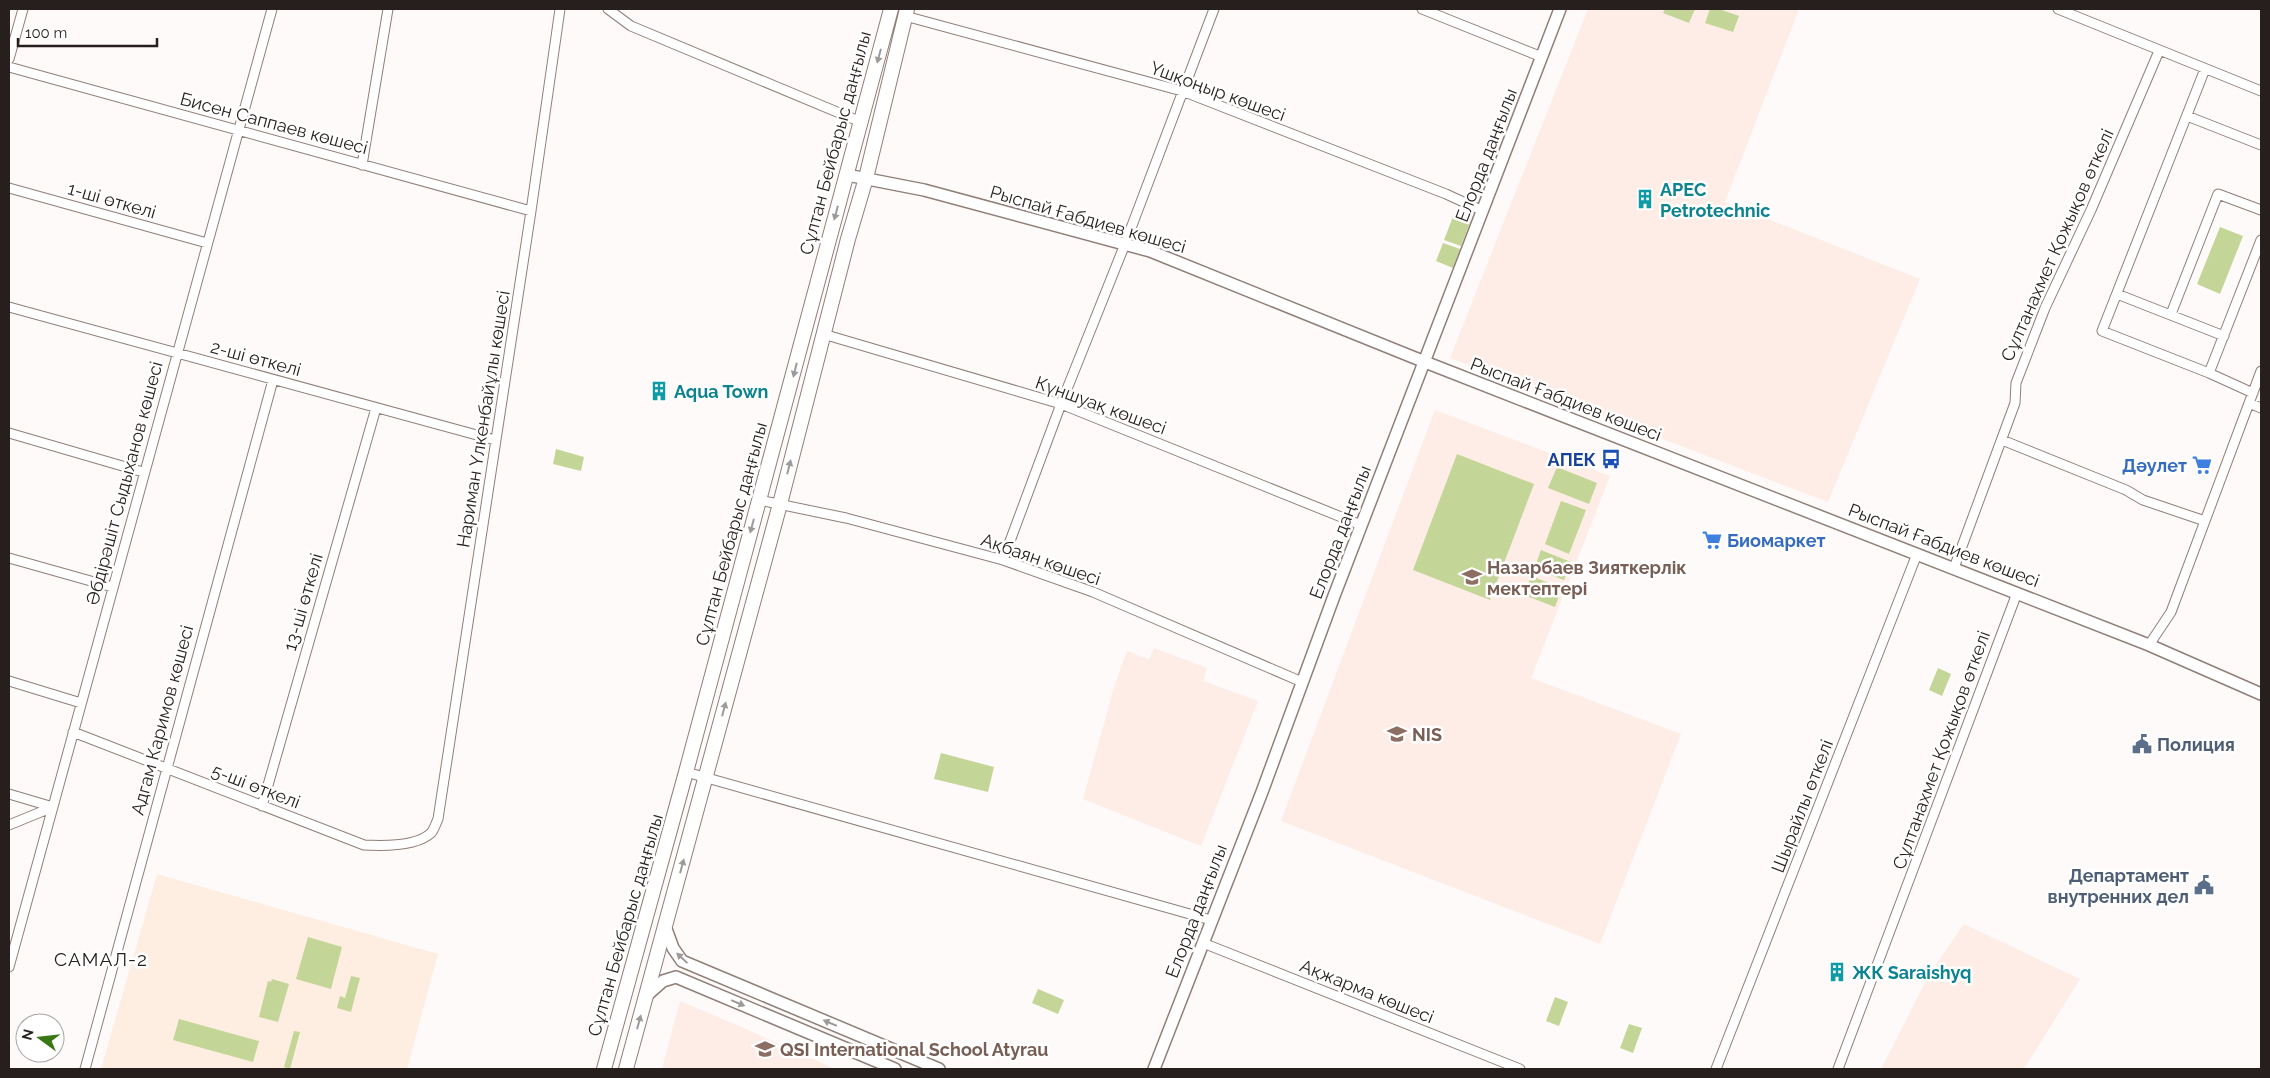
<svg xmlns="http://www.w3.org/2000/svg" width="2270" height="1078" font-family="Raleway,sans-serif">
<style>
.commercial{fill:#feeee2}
.built{fill:#fdede6}
.green{fill:#c4d697}
.lines{fill:none;stroke-linecap:round;stroke-linejoin:round}
.minor-casing{stroke:#907f78;stroke-width:11}
.tertiary-casing{stroke:#907f78;stroke-width:14}
.primary-casing{stroke:#907f78;stroke-width:16}
.minor{stroke:#fff;stroke-width:9}
.tertiary{stroke:#fff;stroke-width:11}
.primary{stroke:#fff;stroke-width:14}
.oneway{fill:#9d9a99}
.labels{text-anchor:middle;dominant-baseline:central;stroke-width:5;stroke-linejoin:round;paint-order:stroke}
.street-label{font-size:18px;fill:#261f1d;stroke:#fff}
.culture-label{font-size:18px;font-weight:bold;fill:#0d838f;stroke:#fff;text-anchor:start}
.transit-label{font-size:18px;font-weight:bold;fill:#164399;stroke:#fff;text-anchor:end}
.shop-label{font-size:18px;font-weight:bold;fill:#366cbe;stroke:#fff;text-anchor:end}
.education-label{font-size:18px;font-weight:bold;fill:#785e54;stroke:#fff;text-anchor:start}
.service-label{font-size:18px;font-weight:bold;fill:#4e5e75;stroke:#fff;text-anchor:start}
.neighbourhood-label{font-size:19px;letter-spacing:1px;fill:#261f1d;stroke:#fff}
</style>
<rect width="100%" height="100%" fill="#fefaf9"/>
<path class="commercial" d="M 157,874 L 438,954 L 407,1069 L 101,1069 Z"/>
<path class="built" d="M 1588,9 L 1799,9 L 1725,202 L 1920,279 L 1828,502 L 1450,358 Z
M 1435,410 L 1610,476 L 1531,678 L 1681,734 L 1600,944 L 1281,821 Z
M 1154,648 L 1207,668 L 1203,681 L 1258,701 L 1201,846 L 1083,799 L 1115,684 L 1127,651 L 1149,659 Z
M 1964,924 L 2080,979 L 2024,1069 L 1881,1069 L 1930,973 Z
M 680,1001 L 746,1029 L 835,1069 L 662,1069 Z"/>
<path class="green" d="M 1665,9 L 1695,9 L 1689,23 L 1663,13 Z
M 1710,9 L 1719,9 L 1739,16 L 1733,32 L 1705,23 Z
M 1454,214 L 1471,220 L 1461,246 L 1444,240 Z
M 2220,227 L 2243,236 L 2220,294 L 2197,284 Z
M 1443,243 L 1460,249 L 1453,268 L 1436,261 Z
M 556,449 L 584,457 L 581,471 L 553,464 Z
M 1457,454 L 1534,484 L 1490,600 L 1413,570 Z
M 1557,467 L 1597,483 L 1589,504 L 1548,488 Z
M 1561,501 L 1586,510 L 1569,554 L 1545,544 Z
M 1541,550 L 1571,562 L 1564,580 L 1534,569 Z
M 1531,576 L 1562,588 L 1555,607 L 1524,595 Z
M 1938,668 L 1951,674 L 1942,696 L 1929,690 Z
M 941,753 L 994,767 L 988,792 L 934,779 Z
M 308,937 L 342,947 L 331,989 L 296,979 Z
M 351,976 L 360,978 L 351,1012 L 337,1008 L 340,996 L 345,998 Z
M 272,979 L 289,984 L 278,1022 L 259,1017 L 268,981 L 271,982 Z
M 1038,989 L 1064,1000 L 1058,1014 L 1032,1003 Z
M 1555,997 L 1568,1002 L 1559,1026 L 1546,1021 Z
M 179,1019 L 259,1041 L 253,1062 L 173,1040 Z
M 1629,1024 L 1642,1028 L 1633,1053 L 1620,1048 Z
M 294,1031 L 300,1032 L 290,1069 L 284,1067 Z"/>
<g class="lines">
<defs>
<path id="minor" d="M 608,9 L 631,26 L 861,122
M 1422,9 L 1542,57
M 2058,9 L 2261,91
M 905,16 L 1182,91 L 1446,194 L 1483,211
M 9,59 L 23,9
M 9,67 L 531,211
M 2205,69 L 2102,331 L 2209,373 L 2261,240
M 2187,116 L 2261,145
M 362,165 L 388,9
M 9,188 L 207,243
M 2117,294 L 2224,336
M 9,307 L 495,440
M 2171,314 L 2218,194 L 2261,210
M 823,334 L 1061,404 L 1361,525
M 2209,373 L 2253,393
M 2249,403 L 2261,408
M 9,433 L 143,472
M 2002,440 L 2126,490 L 2143,500 L 2205,521
M 759,500 L 846,518 L 1003,560 L 1093,592 L 1302,682
M 9,558 L 112,587
M 1003,560 L 1061,404 L 1125,244 L 1214,9
M 1954,568 L 2015,403 L 2016,383 L 2045,308 L 2091,210 L 2159,51
M 2149,645 L 2171,612 L 2261,371
M 9,681 L 81,703
M 73,732 L 364,845 C 382,846 416,847 431,833 C 434,830 436,823 438,819 L 531,211 L 560,9
M 686,772 L 1211,920
M 9,794 L 53,807
M 262,806 L 376,408
M 9,825 L 53,807
M 1203,943 L 1520,1069
M 9,967 L 272,9
M 85,1069 L 273,380
M 1716,1069 L 1917,554
M 1838,1069 L 2017,593"/>
<path id="tertiary" d="M 847,175 L 924,190 L 1150,251 L 1425,362 L 2149,645 L 2261,694
M 666,929 L 673,948 L 682,961 L 939,1069
M 646,996 L 663,981 L 676,977 L 895,1069
M 1154,1069 L 1262,792 L 1334,596 L 1560,9"/>
<path id="primary" d="M 604,1069 L 686,772 L 891,9
M 626,1069 L 780,504 L 848,239 L 866,178 L 907,9"/>
</defs>
<use href="#minor" class="minor-casing"/>
<use href="#tertiary" class="tertiary-casing"/>
<use href="#primary" class="primary-casing"/>
<use href="#minor" class="minor"/>
<use href="#tertiary" class="tertiary"/>
<use href="#primary" class="primary"/>
</g>
<defs><path id="oneway-solid" d="M-6-.8H1V-3.2L6.5 0L1 3.2V.8H-6Z" transform="scale(1.25)"/></defs>
<g class="oneway">
<use href="#oneway-solid" transform="translate(879 56) rotate(105)"/>
<use href="#oneway-solid" transform="translate(836 213) rotate(105)"/>
<use href="#oneway-solid" transform="translate(795 370) rotate(104)"/>
<use href="#oneway-solid" transform="translate(789 467) rotate(-76)"/>
<use href="#oneway-solid" transform="translate(752 526) rotate(105)"/>
<use href="#oneway-solid" transform="translate(724 709) rotate(-75)"/>
<use href="#oneway-solid" transform="translate(682 866) rotate(-75)"/>
<use href="#oneway-solid" transform="translate(682 958) rotate(-137)"/>
<use href="#oneway-solid" transform="translate(738 1003) rotate(23)"/>
<use href="#oneway-solid" transform="translate(639 1022) rotate(-75)"/>
<use href="#oneway-solid" transform="translate(830 1023) rotate(-157)"/>
</g>
<defs>
<symbol id="building-bare" viewBox="-9 -9 18 18"><path d="M-4-6H4V6H1V3H-1V6H-4ZM-2.5-4.3h1.7v1.8h-1.7ZM.8-4.3h1.7v1.8H.8ZM-2.5-1h1.7V.8h-1.7ZM.8-1h1.7V.8H.8Z" fill="#0f9aa8" stroke="#fff" stroke-width="2.5" paint-order="stroke"/></symbol>
<symbol id="bus-bare" viewBox="-9 -9 18 18"><path d="M-5-6H5V4H4V6H2V4H-2V6H-4V4H-5ZM-3.5-4V0h7V-4ZM-3.5 1.2v1.5H-2V1.2ZM2 1.2v1.5H3.5V1.2Z" fill="#1a4fb4" stroke="#fff" stroke-width="2.5" paint-order="stroke"/></symbol>
<symbol id="supermarket-bare" viewBox="-9 -9 18 18"><path d="M-6-5.5h2.5l.6 2H6L4.5 2H-2.5L-4.4-4H-6ZM-1.5 3.2a1.3 1.3 0 1 0 .1 0ZM3 3.2a1.3 1.3 0 1 0 .1 0Z" fill="#3f7fe0" stroke="#fff" stroke-width="2.5" paint-order="stroke"/></symbol>
<symbol id="school-bare" viewBox="-9 -9 18 18"><path d="M0-5L7-2L0 1L-7-2ZM-4 1L0 2.5L4 1V4Q0 6-4 4Z" fill="#8d6e63" stroke="#fff" stroke-width="2.5" paint-order="stroke"/></symbol>
<symbol id="civic-bare" viewBox="-9 -9 18 18"><path d="M-.6-6.5H3V-4.5H.6V-3L4-1V1h2V6H-6V1h2V-1L-.6-3ZM-1.2 2.5V6h2.4V2.5Z" fill="#5c6f8a" stroke="#fff" stroke-width="2.5" paint-order="stroke"/></symbol>
</defs>
<g fill-rule="evenodd">
<use href="#building-bare" x="1631" y="185" width="28" height="28"/>
<use href="#building-bare" x="645" y="377" width="28" height="28"/>
<use href="#bus-bare" x="1597" y="445" width="28" height="28"/>
<use href="#supermarket-bare" x="2188" y="451" width="28" height="28"/>
<use href="#supermarket-bare" x="1698" y="526" width="28" height="28"/>
<use href="#school-bare" x="1458" y="563" width="28" height="28"/>
<use href="#school-bare" x="1383" y="720" width="28" height="28"/>
<use href="#civic-bare" x="2128" y="730" width="28" height="28"/>
<use href="#civic-bare" x="2190" y="871" width="28" height="28"/>
<use href="#building-bare" x="1823" y="958" width="28" height="28"/>
<use href="#school-bare" x="751" y="1035" width="28" height="28"/>
</g>
<g class="labels">
<g class="street-label">
<text transform="translate(1218 91) rotate(20)">Үшқоңыр көшесі</text>
<text transform="translate(274 123) rotate(15)">Бисен Саппаев көшесі</text>
<text transform="translate(835 143) rotate(-75)">Сұлтан Бейбарыс даңғылы</text>
<text transform="translate(1486 155) rotate(-69)">Елорда даңғылы</text>
<text transform="translate(112 200) rotate(16)">1-ші өткелі</text>
<text transform="translate(1088 219) rotate(16)">Рыспай Ғабдиев көшесі</text>
<text transform="translate(2057 245) rotate(-66)">Сұлтанахмет Қожықов өткелі</text>
<text transform="translate(256 358) rotate(15)">2-ші өткелі</text>
<text transform="translate(1566 399) rotate(21)">Рыспай Ғабдиев көшесі</text>
<text transform="translate(1101 405) rotate(20)">Күншуақ көшесі</text>
<text transform="translate(483 419) rotate(-81)">Нариман Үлкенбайұлы көшесі</text>
<text transform="translate(124 483) rotate(-75)">Әбдірәшіт Сыдыханов көшесі</text>
<text transform="translate(1340 532) rotate(-69)">Елорда даңғылы</text>
<text transform="translate(731 534) rotate(-75)">Сұлтан Бейбарыс даңғылы</text>
<text transform="translate(1944 545) rotate(21)">Рыспай Ғабдиев көшесі</text>
<text transform="translate(1041 559) rotate(19)">Ақбаян көшесі</text>
<text transform="translate(303 602) rotate(-74)">13-ші өткелі</text>
<text transform="translate(162 720) rotate(-75)">Адгам Каримов көшесі</text>
<text transform="translate(1941 750) rotate(-70)">Сұлтанахмет Қожықов өткелі</text>
<text transform="translate(256 786) rotate(21)">5-ші өткелі</text>
<text transform="translate(1802 806) rotate(-69)">Шырайлы өткелі</text>
<text transform="translate(1196 911) rotate(-69)">Елорда даңғылы</text>
<text transform="translate(625 925) rotate(-74)">Сұлтан Бейбарыс даңғылы</text>
<text transform="translate(1367 991) rotate(22)">Ақжарма көшесі</text>
</g>
<g class="culture-label">
<text x="1660" y="189">APEC<tspan x="1660" dy="21">Petrotechnic</tspan></text>
<text x="674" y="391">Aqua Town</text>
<text x="1852" y="972">ЖК Saraishyq</text>
</g>
<g class="transit-label">
<text x="1596" y="459">АПЕК</text>
</g>
<g class="shop-label">
<text x="2187" y="465">Дәулет</text>
<text x="1727" y="540" text-anchor="start">Биомаркет</text>
</g>
<g class="education-label">
<text x="1487" y="567">Назарбаев Зияткерлік<tspan x="1487" dy="21">мектептері</tspan></text>
<text x="1412" y="734">NIS</text>
<text x="780" y="1049">QSI International School Atyrau</text>
</g>
<g class="service-label">
<text x="2157" y="744">Полиция</text>
<text x="2189" y="875" text-anchor="end">Департамент<tspan x="2189" dy="21">внутренних дел</tspan></text>
</g>
<g class="neighbourhood-label">
<text x="101" y="959">САМАЛ-2</text>
</g>
</g>
<rect width="2270" height="1078" fill="none" stroke="#261f1d" stroke-width="20"/>
<g transform="translate(40 1038) rotate(285)"><circle r="24" fill="#ffffff" stroke="#a8a5a5"/>
<path d="M0-4L9 19L0 12L-9 19Z" fill="#387714"/>
<text y="-8" font-size="14" font-weight="bold" text-anchor="middle" fill="#261f1d">N</text>
</g>
<path d="M18 38v8h139v-8" fill="none" stroke="#261f1d" stroke-width="2.5"/>
<text x="25" y="38" font-size="15" fill="#261f1d" stroke="#ffffff" stroke-width="4" paint-order="stroke">100 m</text>
</svg>
